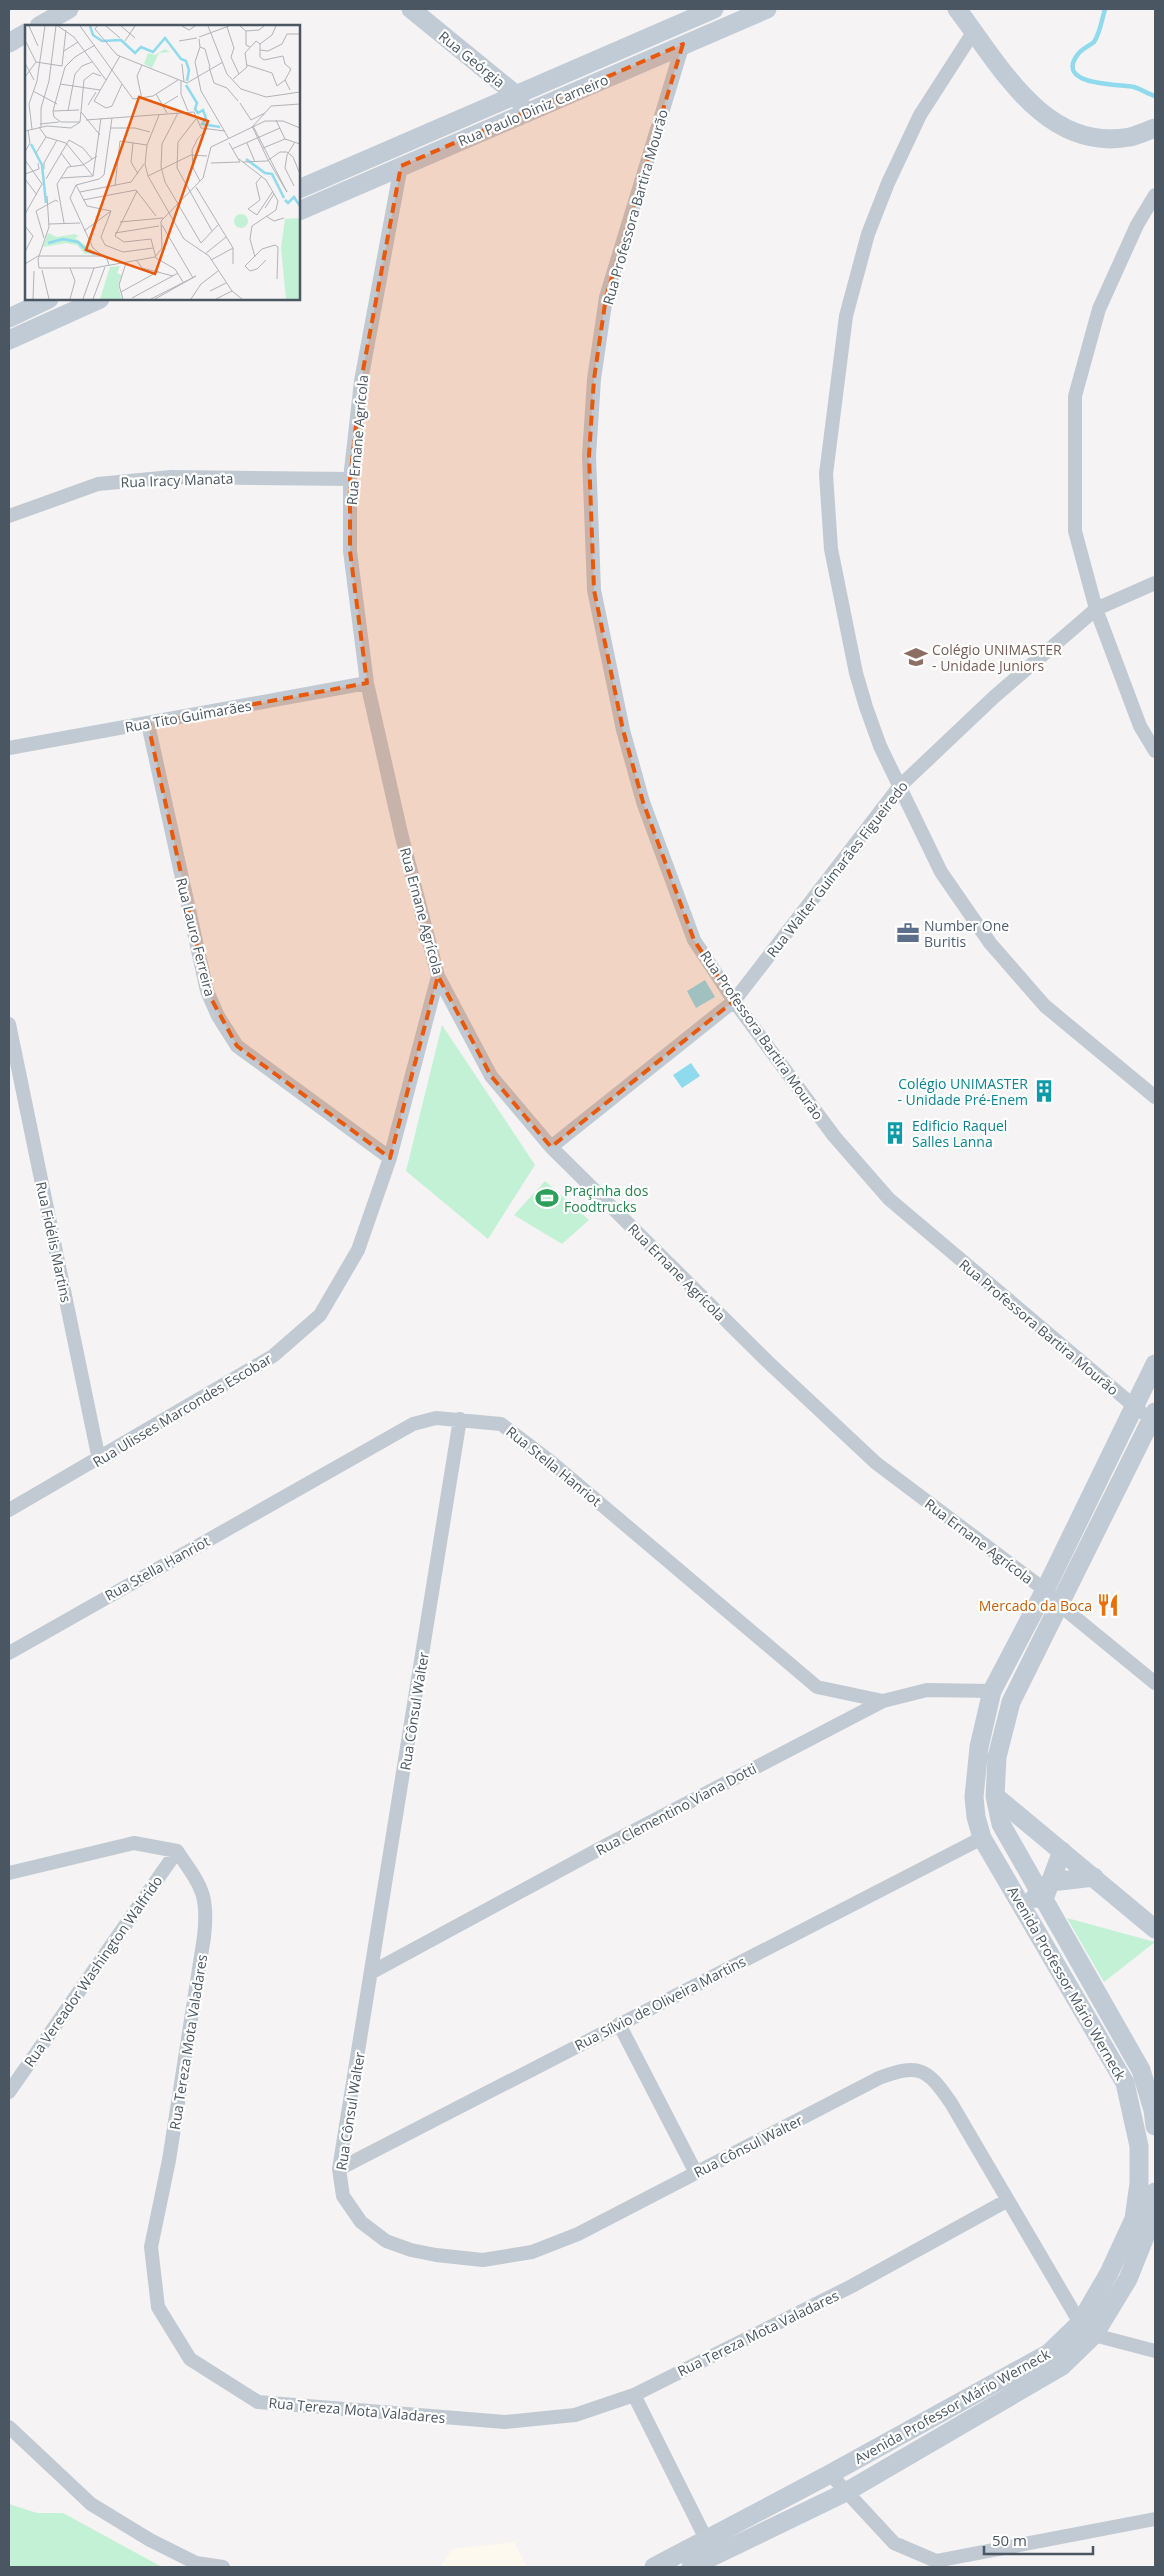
<svg xmlns="http://www.w3.org/2000/svg" width="1164" height="2576" font-family="'Open Sans',sans-serif">
<style>
.commercial{fill:#fdf9ef}
.green{fill:#c3f1d5}
.water{fill:#90daee}
.lines{fill:none;stroke-linecap:round;stroke-linejoin:round}
.stream{stroke:#90daee;stroke-width:4.5}
.street{stroke:#c1cad2;stroke-width:14}
.secondary{stroke:#c1cbd6;stroke-width:19}
.marked{fill:#e8590c;fill-opacity:0.2;stroke:#e8590c;stroke-width:4;stroke-dasharray:10 6;stroke-linejoin:round}
.labels{text-anchor:middle;dominant-baseline:central;stroke-width:4.5;stroke-linejoin:round;paint-order:stroke}
.street-label{font-size:14px;fill:#4a5661;stroke:#fff}
.education-label{font-size:14px;fill:#785e54;stroke:#fff;text-anchor:start}
.service-label{font-size:14px;fill:#4e5e75;stroke:#fff;text-anchor:start}
.culture-label{font-size:14px;fill:#0d838f;stroke:#fff;text-anchor:end}
.leisure-label{font-size:14px;fill:#27864d;stroke:#fff;text-anchor:start}
.food-label{font-size:14px;fill:#c56008;stroke:#fff;text-anchor:end}
.inset-river{fill:none;stroke:#90daee;stroke-width:2.5}
.inset-road{fill:none;stroke:#b1b4b9;stroke-width:1}
.view{fill:#e8590c;fill-opacity:0.15;stroke:#e8590c;stroke-width:2.5}
.inset-edge{fill:none;stroke:#4a5661;stroke-width:2.5}
</style>
<rect width="100%" height="100%" fill="#f5f3f3"/>
<path class="commercial" d="M 514,2542 L 527,2567 L 440,2567 L 452,2549 Z"/>
<path class="green" d="M 442,1025 L 535,1165 L 488,1239 L 406,1171 Z
M 545,1181 L 589,1220 L 562,1244 L 514,1215 Z
M 1067,1918 L 1155,1942 L 1104,1982 Z
M 9,2504 L 37,2513 L 63,2513 L 162,2567 L 9,2567 Z"/>
<path class="water" d="M 705,980 L 715,997 L 696,1008 L 687,991 Z
M 691,1063 L 700,1076 L 682,1088 L 673,1075 Z"/>
<g class="lines">
<path class="stream" d="M 1105,9 C 1102,19 1100,33 1094,42 C 1089,46 1082,49 1078,54 C 1053,86 1120,84 1134,87 C 1141,89 1148,94 1155,96"/>
<path class="street" d="M 974,31 L 920,115 L 888,183 L 868,234 L 846,316 L 826,474 L 831,549 L 856,673 L 866,707 L 880,746 L 941,872 L 990,943 L 1045,1006 L 1155,1097
M 683,44 L 606,297 L 594,379 L 589,456 L 594,590 L 623,730 L 643,802 L 694,940 L 734,1001 L 834,1136 L 889,1199 L 1141,1412
M 401,166 L 361,381 L 350,479 L 350,551 L 367,683 L 401,833 L 438,976 L 491,1076 L 551,1147 L 768,1362 L 876,1463 L 1045,1590 L 1061,1606 L 1155,1683
M 1155,195 L 1137,225 L 1099,309 L 1075,396 L 1075,531 L 1096,609 L 1140,726 L 1155,751
M 9,516 L 98,484 L 171,477 L 350,479
M 148,724 L 207,991 L 218,1016 L 237,1046 L 390,1158
M 9,748 L 367,683
M 9,1024 L 99,1460
M 551,1147 L 734,1001 L 899,787 L 994,697 L 1096,609 L 1155,583
M 460,1419 L 339,2169 L 343,2196 L 361,2222 L 386,2241 L 411,2250 L 436,2255 L 483,2260 L 532,2252 L 578,2234 L 879,2078 C 919,2063 927,2068 951,2103 L 1080,2323 L 1094,2335 L 1155,2351
M 9,1510 L 273,1356 L 320,1315 L 358,1250 L 390,1158 L 438,976
M 9,1653 L 413,1424 L 436,1418 L 501,1424 L 550,1461 L 817,1687 L 883,1701
M 9,1873 L 134,1843 L 177,1851 C 201,1886 209,1894 204,1937 L 169,2160 L 151,2247 L 158,2307 L 190,2359 L 258,2402 L 505,2422 L 575,2415 L 634,2395 L 852,2286 L 1008,2200
M 372,1972 L 603,1847 L 883,1701 L 927,1690 L 992,1691
M 619,2024 L 696,2173
M 9,2092 L 177,1851
M 339,2169 L 982,1838
M 634,2395 L 707,2541
M 9,2427 L 91,2504 L 150,2540 L 196,2563 L 223,2567
M 830,2474 L 894,2543 L 936,2561 L 1155,2519"/>
<path class="secondary" d="M 411,9 L 515,94 L 520,102
M 957,9 C 1000,65 1045,153 1130,137 C 1138,135 1147,131 1155,128
M 39,26 L 69,9
M 9,43 L 26,33
M 299,189 L 714,9
M 299,211 L 767,9
M 9,318 L 49,299
M 9,340 L 100,299
M 1155,1412 L 1011,1702 L 997,1757 L 995,1796 L 1001,1824 L 1141,2070 L 1153,2110 L 1155,2126
M 995,1796 L 1155,1929
M 1051,1882 L 1094,1877
M 1034,1898 L 1044,1899 L 1062,1851
M 654,2567 L 830,2474 L 1049,2353 L 1080,2323 L 1109,2273 L 1134,2219 L 1139,2183 L 1139,2146 L 1125,2083 L 982,1838 L 976,1817 L 974,1797 L 979,1747 L 992,1691 L 1045,1590 L 1155,1364
M 691,2567 L 846,2492 L 1062,2366 L 1094,2335 L 1128,2279 L 1153,2217 L 1155,2192"/>
</g>
<path class="marked" d="M 683,44 L 606,297 L 594,379 L 589,456 L 594,590 L 623,730 L 643,802 L 694,940 L 734,1001 L 551,1147 L 491,1076 L 438,976 L 390,1158 L 237,1046 L 207,991 L 148,724 L 367,683 L 350,551 L 350,479 L 361,381 L 401,166 Z"/>
<defs>
<symbol id="school-bare" viewBox="-9 -9 18 18"><path d="M0-5L7-2L0 1L-7-2ZM-4 1L0 2.5L4 1V4Q0 6-4 4Z" fill="#8d6e63" stroke="#fff" stroke-width="2.5" paint-order="stroke"/></symbol>
<symbol id="office-bare" viewBox="-9 -9 18 18"><path d="M-6-3h4V-5.5h4V-3h4V5H-6ZM-1-4.5V-3h2v-1.5ZM-6 0V1H6V0Z" fill="#5c6f8a" stroke="#fff" stroke-width="2.5" paint-order="stroke"/></symbol>
<symbol id="building-bare" viewBox="-9 -9 18 18"><path d="M-4-6H4V6H1V3H-1V6H-4ZM-2.5-4.3h1.7v1.8h-1.7ZM.8-4.3h1.7v1.8H.8ZM-2.5-1h1.7V.8h-1.7ZM.8-1h1.7V.8H.8Z" fill="#0f9aa8" stroke="#fff" stroke-width="2.5" paint-order="stroke"/></symbol>
<symbol id="stadium-bare" viewBox="-9 -9 18 18"><path d="M0-5a6.5 5 0 1 0 0 10a6.5 5 0 1 0 0-10ZM-3.5-1.8h7v3.6h-7Z" fill="#2e9e5b" stroke="#fff" stroke-width="2.5" paint-order="stroke"/></symbol>
<symbol id="restaurant-bare" viewBox="-9 -9 18 18"><path d="M-5-6h1v4h1v-4h1v4h1v-4h1v5L-1.5 .5V6h-2V.5L-5-1ZM5-6V6H3V1.5H1.5Q1.5-4 5-6Z" fill="#e8710a" stroke="#fff" stroke-width="2.5" paint-order="stroke"/></symbol>
</defs>
<g fill-rule="evenodd">
<use href="#school-bare" x="900" y="641" width="32" height="32"/>
<use href="#office-bare" x="892" y="917" width="32" height="32"/>
<use href="#building-bare" x="1028" y="1075" width="32" height="32"/>
<use href="#building-bare" x="879" y="1117" width="32" height="32"/>
<use href="#stadium-bare" x="531" y="1182" width="32" height="32"/>
<use href="#restaurant-bare" x="1092" y="1589" width="32" height="32"/>
</g>
<g class="labels">
<g class="street-label">
<text transform="translate(472 59) rotate(39)">Rua Geórgia</text>
<text transform="translate(533 110) rotate(-23)">Rua Paulo Diniz Carneiro</text>
<text transform="translate(635 207) rotate(-74)">Rua Professora Bartira Mourão</text>
<text transform="translate(357 440) rotate(-85)">Rua Ernane Agrícola</text>
<text transform="translate(177 480) rotate(-2)">Rua Iracy Manata</text>
<text transform="translate(188 716) rotate(-10)">Rua Tito Guimarães</text>
<text transform="translate(837 869) rotate(-52)">Rua Walter Guimarães Figueiredo</text>
<text transform="translate(422 911) rotate(75)">Rua Ernane Agrícola</text>
<text transform="translate(196 937) rotate(76)">Rua Lauro Ferreira</text>
<text transform="translate(762 1035) rotate(55)">Rua Professora Bartira Mourão</text>
<text transform="translate(54 1242) rotate(78)">Rua Fidélis Martins</text>
<text transform="translate(677 1272) rotate(45)">Rua Ernane Agrícola</text>
<text transform="translate(1039 1327) rotate(40)">Rua Professora Bartira Mourão</text>
<text transform="translate(182 1410) rotate(-31)">Rua Ulisses Marcondes Escobar</text>
<text transform="translate(554 1466) rotate(39)">Rua Stella Hanriot</text>
<text transform="translate(979 1541) rotate(37)">Rua Ernane Agrícola</text>
<text transform="translate(157 1568) rotate(-29)">Rua Stella Hanriot</text>
<text transform="translate(414 1711) rotate(-81)">Rua Cônsul Walter</text>
<text transform="translate(676 1809) rotate(-28)">Rua Clementino Viana Dotti</text>
<text transform="translate(93 1971) rotate(-55)">Rua Vereador Washington Walfrido</text>
<text transform="translate(1067 1983) rotate(60)">Avenida Professor Mário Werneck</text>
<text transform="translate(660 2003) rotate(-27)">Rua Sílvio de Oliveira Martins</text>
<text transform="translate(188 2042) rotate(-81)">Rua Tereza Mota Valadares</text>
<text transform="translate(350 2111) rotate(-81)">Rua Cônsul Walter</text>
<text transform="translate(748 2146) rotate(-27)">Rua Cônsul Walter</text>
<text transform="translate(758 2333) rotate(-26)">Rua Tereza Mota Valadares</text>
<text transform="translate(952 2406) rotate(-29)">Avenida Professor Mário Werneck</text>
<text transform="translate(357 2410) rotate(5)">Rua Tereza Mota Valadares</text>
</g>
<g class="education-label">
<text x="932" y="649">Colégio UNIMASTER<tspan x="932" dy="16">- Unidade Juniors</tspan></text>
</g>
<g class="service-label">
<text x="924" y="925">Number One<tspan x="924" dy="16">Buritis</tspan></text>
</g>
<g class="culture-label">
<text x="1028" y="1083">Colégio UNIMASTER<tspan x="1028" dy="16">- Unidade Pré-Enem</tspan></text>
<text x="912" y="1125" text-anchor="start">Edificio Raquel<tspan x="912" dy="16">Salles Lanna</tspan></text>
</g>
<g class="leisure-label">
<text x="564" y="1190">Praçinha dos<tspan x="564" dy="16">Foodtrucks</tspan></text>
</g>
<g class="food-label">
<text x="1092" y="1605">Mercado da Boca</text>
</g>
</g>
<g transform="translate(25 25)">
<rect width="275" height="275" fill="#f5f3f3"/>
<path d="M 140,24 L 145,27 L 134,28 L 127,43 L 119,39 L 123,28 L 130,30 ZM209 196a7 7 0 1 1 14 0a7 7 0 1 1-14 0ZM 275,193 L 275,274 L 261,274 L 256,223 L 260,194 ZM 23,208 L 32,212 L 50,209 L 54,211 L 50,213 L 71,228 L 60,229 L 52,220 L 41,218 L 18,222 ZM 95,241 L 92,248 L 97,250 L 93,260 L 97,274 L 75,274 L 85,242 Z" fill="#c3f1d5"/>
<path class="inset-river" d="M 65,1 L 68,10 L 77,16 L 96,15 L 110,28 L 116,22 L 128,27 L 140,13 L 156,34 L 161,36 L 164,45 L 162,56M 161,60 L 172,78 L 170,84 L 173,88 L 178,85 L 181,93 L 177,99 L 195,102M 6,119 L 17,140 L 21,178M 221,134 L 240,148 L 247,149 L 259,173M 260,175 L 263,178 L 269,172 L 275,181M 23,218 L 38,214 L 53,217 L 61,225 L 70,229"/>
<path class="inset-road" d="M 4,1 L 13,21M 33,1 L 49,12 L 81,55M 55,1 L 108,74 L 128,71 L 153,55M 72,1 L 70,4 L 92,30 L 162,58 L 198,37M 81,1 L 95,13M 96,1 L 110,13M 157,1 L 164,5 L 170,1M 183,1 L 202,49 L 216,64 L 241,72 L 275,67M 215,1 L 221,6 L 221,20 L 225,22M 202,2 L 209,23 L 206,32 L 214,49M 221,6 L 234,5 L 239,1M 174,12 L 204,1M 174,14 L 175,22 L 170,37 L 176,66 L 204,114M 0,15 L 11,37M 100,16 L 110,1M 154,16 L 172,13M 235,19 L 235,25 L 243,26 L 257,19 L 262,9 L 275,9M 235,19 L 247,10 L 251,1M 175,22 L 180,24 L 185,42M 235,25 L 235,32 L 239,35 L 258,31 L 260,39 L 266,44 L 260,55M 39,26 L 53,17M 95,31 L 69,76 L 81,83 L 87,81 L 97,59M 11,37 L 37,41M 0,38 L 9,55M 157,39 L 159,57M 117,40 L 112,51 L 117,74M 222,40 L 247,48 L 252,61 L 260,55 L 265,65M 37,41 L 41,5M 184,42 L 189,58 L 202,63 L 213,76M 0,52 L 11,37M 208,54 L 222,42 L 220,28 L 231,16 L 235,19M 156,56 L 156,69 L 163,86M 35,59 L 75,65M 8,66 L 32,79M 131,69 L 142,88M 215,78 L 226,95 L 240,88 L 246,81M 63,80 L 71,67M 138,80 L 153,71M 246,81 L 275,79M 28,86 L 54,85M 43,86 L 50,49 L 57,41 L 67,37M 56,87 L 75,110M 169,87 L 176,103 L 200,106M 153,88 L 137,119 L 136,142 L 140,157 L 176,218 L 194,199M 134,90 L 122,120 L 120,139 L 123,151 L 159,214 L 184,231 L 207,266 L 217,274M 171,94 L 153,117 L 152,143 L 187,206M 61,95 L 169,87M 251,95 L 260,114M 55,97 L 36,97 L 29,92 L 28,86 L 40,42 L 50,32 L 70,20M 55,97 L 59,55 L 68,48 L 76,51M 15,99 L 34,97M 227,101 L 243,135 L 262,167 L 228,101 L 240,88M 14,102 L 21,112 L 41,118 L 68,151M 16,102 L 16,83 L 24,56 L 31,1M 85,103 L 110,103 L 125,107M 7,104 L 4,79 L 12,56 L 20,1M 0,106 L 22,101 L 46,103 L 55,97M 108,118 L 106,137 L 113,149M 222,118 L 230,137M 238,123 L 260,114 L 275,119M 207,124 L 255,103M 0,127 L 5,118 L 3,105M 11,128 L 21,112M 36,128 L 46,141M 214,134 L 241,155 L 253,176 L 251,185 L 227,201 L 225,214 L 230,232M 0,135 L 17,159 L 0,189M 218,137 L 242,136 L 255,127 L 262,127 L 268,132 L 275,149M 186,138 L 215,137 L 204,118M 19,144 L 19,138 L 32,115M 0,149 L 14,144 L 13,138M 68,151 L 76,93M 123,151 L 166,130 L 182,131M 237,151 L 231,158 L 235,175 L 223,184 L 232,190 L 248,166M 36,153 L 68,151M 0,154 L 12,170M 21,154 L 44,115 L 58,123 L 67,134M 175,156 L 168,143 L 167,125 L 173,113 L 183,103M 51,160 L 62,181 L 86,186 L 76,212 L 80,220 L 98,227 L 128,223M 90,161 L 95,116 L 122,120M 269,161 L 260,143 L 262,130 L 270,117M 171,162 L 208,223 L 208,239M 112,166 L 90,211 L 99,217 L 126,214 L 131,233 L 150,244 L 158,257M 55,167 L 106,157 L 119,139M 58,175 L 111,165 L 131,191M 240,183 L 249,169M 241,191 L 249,196 L 259,193M 95,197 L 138,193M 39,198 L 32,159 L 43,142 L 58,140 L 72,131M 24,199 L 55,198M 137,200 L 168,253M 0,201 L 8,211 L 0,227M 59,206 L 86,186M 90,208 L 134,201M 19,213 L 11,186 L 31,175 L 33,177M 180,229 L 201,212M 186,235 L 208,223M 241,235 L 232,244 L 225,246 L 220,241 L 237,224 L 250,220 L 253,222 L 252,254M 112,236 L 117,243 L 148,251M 0,239 L 13,231 L 76,231M 84,240 L 82,234 L 68,223 L 45,173 L 51,160 L 74,154 L 79,150 L 87,93M 14,243 L 13,234 L 24,202 L 22,171M 14,243 L 69,243 L 130,232 L 137,223 L 136,196 L 178,153 L 186,122 L 240,96 L 258,96 L 275,103M 17,245 L 24,274M 185,266 L 201,258M 96,267 L 134,246M 107,273 L 153,248M 8,274 L 9,246M 45,274 L 50,256 L 45,243M 58,274 L 69,243M 68,274 L 80,242M 98,274 L 94,260 L 101,238M 126,274 L 171,251 L 130,274M 166,274 L 176,259 L 193,246M 191,274 L 207,266"/>
<path class="view" d="M 114,72 L 183,96 L 130,249 L 61,225 Z"/>
<rect width="275" height="275" class="inset-edge"/>
</g>
<rect width="1164" height="2576" fill="none" stroke="#4a5661" stroke-width="20"/>
<path d="M984 2546v8h109v-8" fill="none" stroke="#4a5661" stroke-width="2.5"/>
<text x="992" y="2546" font-size="15" fill="#4a5661" stroke="#ffffff" stroke-width="4" paint-order="stroke">50 m</text>
</svg>
